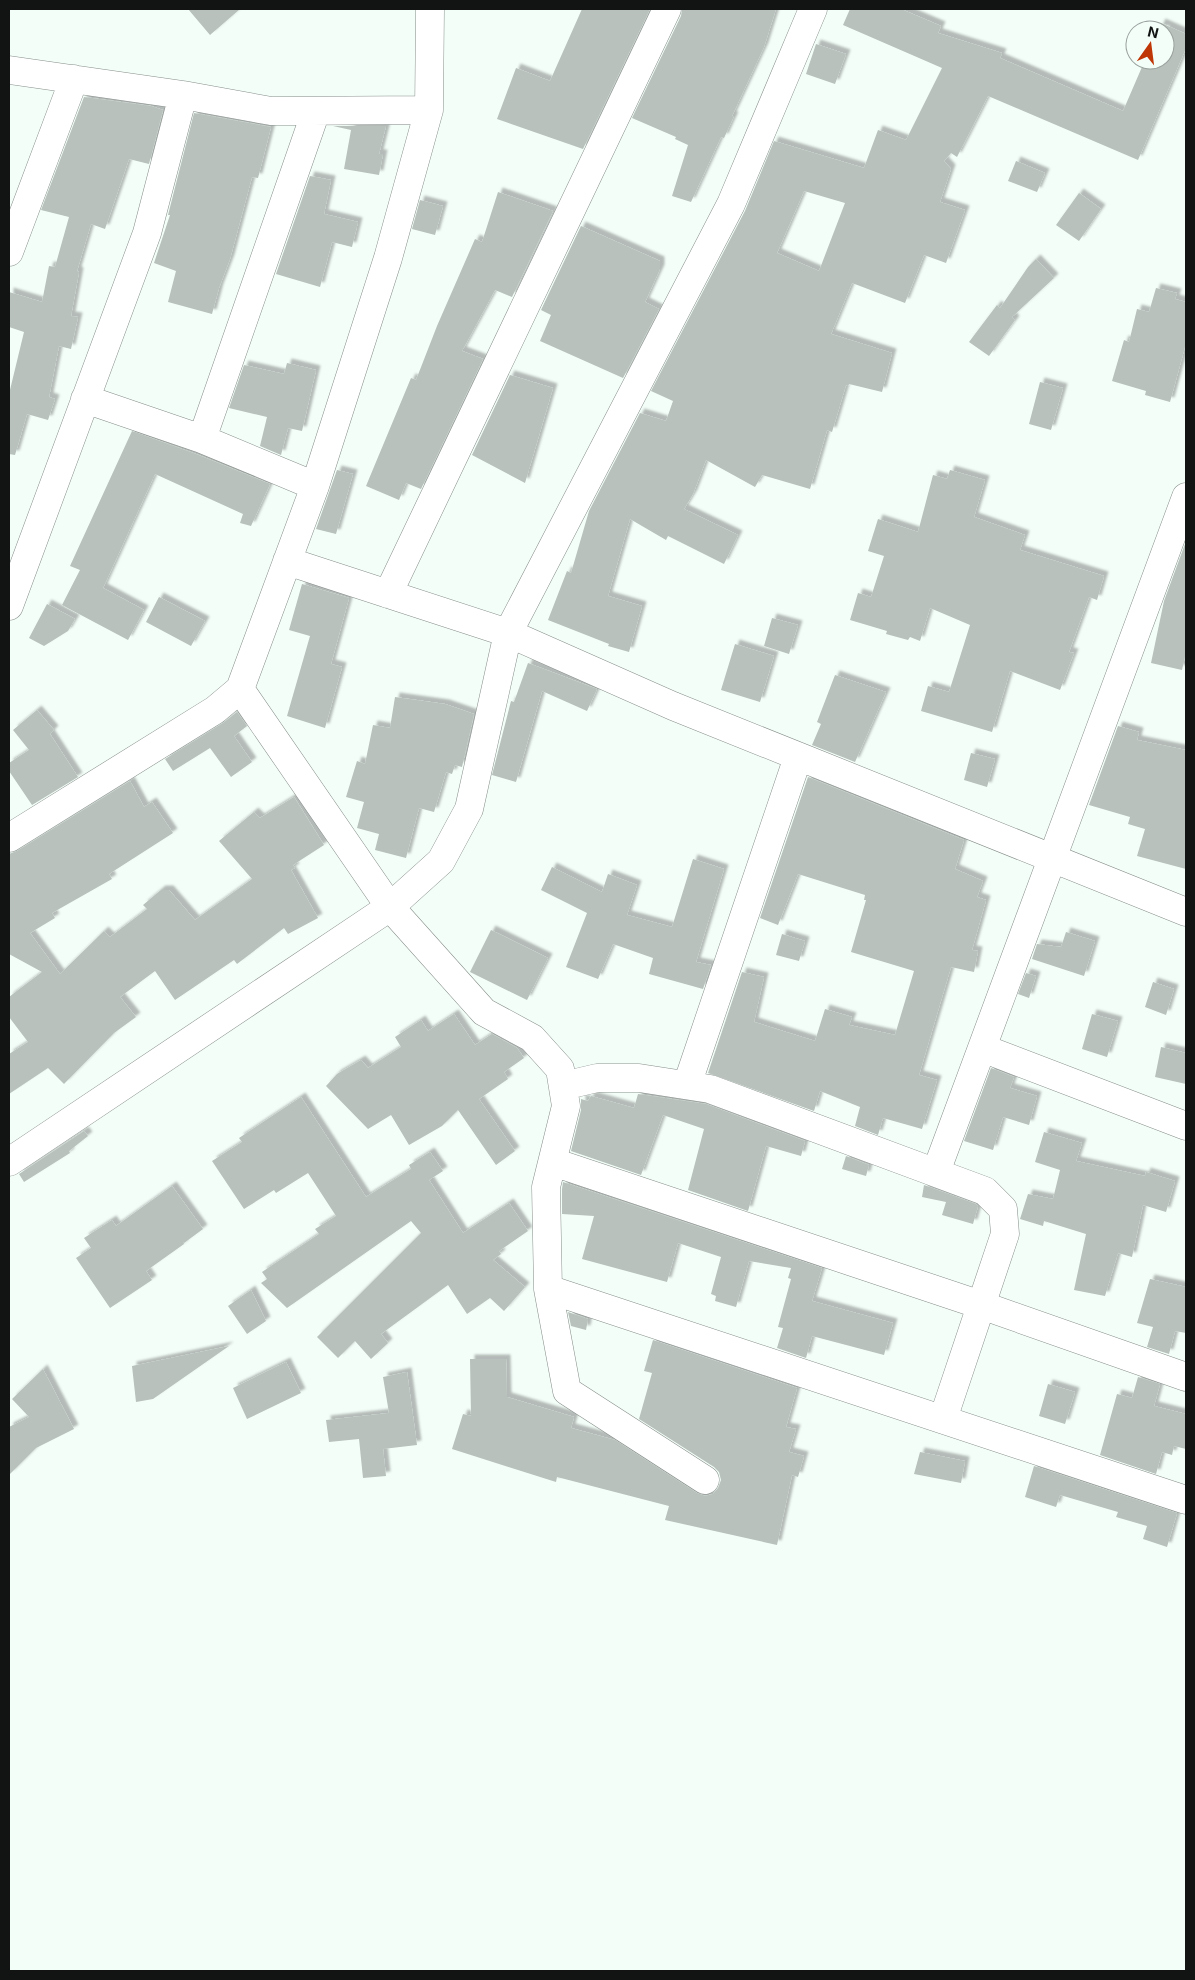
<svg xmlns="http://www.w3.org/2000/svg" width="1195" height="1980" font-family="Inter,sans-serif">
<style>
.building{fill:#b8c1bc;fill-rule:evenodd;filter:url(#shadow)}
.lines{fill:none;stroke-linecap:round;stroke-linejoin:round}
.minor-casing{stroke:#878f8a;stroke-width:29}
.minor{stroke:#fff;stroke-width:28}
</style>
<defs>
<filter id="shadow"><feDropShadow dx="4.5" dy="-4.5" stdDeviation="1" flood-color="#0004"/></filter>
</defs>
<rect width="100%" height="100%" fill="#f4fef9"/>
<path class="building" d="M 188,9 L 240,9 L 210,35 Z
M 582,9 L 650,9 L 583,149 L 497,119 L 516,68 L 550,81 Z
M 682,9 L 776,9 L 764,47 L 732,116 L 734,116 L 724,138 L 721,137 L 691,202 L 672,196 L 688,145 L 675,139 L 676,137 L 632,118 L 681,16 Z
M 850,9 L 901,9 L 941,26 L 938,33 L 1002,53 L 1000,58 L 1123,111 L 1145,60 L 1165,60 L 1165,30 L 1158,30 L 1161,23 L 1186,34 L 1186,48 L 1138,160 L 988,96 L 957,157 L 951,153 L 944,161 L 951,169 L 940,202 L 965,210 L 946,263 L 924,255 L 905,303 L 852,283 L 831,334 L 892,353 L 882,392 L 849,384 L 848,386 L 846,385 L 832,432 L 827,430 L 810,489 L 762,475 L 755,487 L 706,460 L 693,494 L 684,509 L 738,535 L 724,564 L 668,536 L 666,540 L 630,519 L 608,596 L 642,606 L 629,652 L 608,646 L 609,644 L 548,620 L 567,571 L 571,573 L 589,511 L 640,413 L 666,421 L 673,401 L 651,391 L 745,211 L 774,141 L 864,168 L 878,130 L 906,140 L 942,68 L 843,25 ZM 804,191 L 845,203 L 819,271 L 777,253 Z
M 816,44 L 846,54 L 835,84 L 806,74 Z
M 84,97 L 151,106 L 163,110 L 149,164 L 129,159 L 105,229 L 91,224 L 77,271 L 79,272 L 71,316 L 78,317 L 71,349 L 59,346 L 49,397 L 55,399 L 48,420 L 27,414 L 15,455 L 9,454 L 9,394 L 24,332 L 9,327 L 9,292 L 42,302 L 49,266 L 55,267 L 69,217 L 41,210 Z
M 194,113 L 271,127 L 258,178 L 252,177 L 230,259 L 219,288 L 212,314 L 168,302 L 176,271 L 154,263 L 170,215 L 168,215 Z
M 333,126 L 386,126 L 379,154 L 383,154 L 379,175 L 344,169 L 351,130 Z
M 1016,161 L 1045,173 L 1037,192 L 1008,181 Z
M 310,176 L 331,180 L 324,214 L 358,222 L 352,247 L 332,242 L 320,287 L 276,274 Z
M 498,192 L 553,211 L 512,297 L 495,290 L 462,351 L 483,359 L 421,489 L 406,483 L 399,500 L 366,486 L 411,378 L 416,380 L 437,326 L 475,239 L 482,242 Z
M 1079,193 L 1101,209 L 1079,241 L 1056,225 Z
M 420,200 L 443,206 L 435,235 L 412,229 Z
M 581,226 L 660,261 L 660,269 L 645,302 L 659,309 L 623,378 L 540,341 L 551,315 L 541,310 Z
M 1036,259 L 1054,278 L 1012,317 L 1015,320 L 989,356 L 969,342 L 997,305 L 1000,308 L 1028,267 Z
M 1156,288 L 1177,293 L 1175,299 L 1186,302 L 1186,343 L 1170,402 L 1145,395 L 1146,391 L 1112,381 L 1124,340 L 1129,342 L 1137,309 L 1149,312 Z
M 287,363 L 316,370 L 302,431 L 288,428 L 281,455 L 260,446 L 267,417 L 229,408 L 244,365 L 284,374 Z
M 510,375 L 553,388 L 525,483 L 472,455 Z
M 1040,382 L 1063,388 L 1051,430 L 1029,424 Z
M 132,431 L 196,454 L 270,484 L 251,526 L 240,523 L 243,514 L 155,474 L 103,588 L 144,610 L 128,640 L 62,605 L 80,570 L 70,566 Z
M 337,470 L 353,474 L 336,534 L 316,529 Z
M 950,470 L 985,480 L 974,517 L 1025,535 L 1020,550 L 1104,576 L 1097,600 L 1089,597 L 1069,652 L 1074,653 L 1060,690 L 1010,671 L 992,732 L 921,711 L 928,686 L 949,692 L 970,625 L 930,608 L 920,641 L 910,637 L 908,640 L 886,634 L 887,631 L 850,620 L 858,593 L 871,597 L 884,556 L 868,551 L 878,519 L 918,532 L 933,475 L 947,479 Z
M 1185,544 L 1186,652 L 1182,670 L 1151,663 L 1164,601 Z
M 302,584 L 349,598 L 331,664 L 342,667 L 325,728 L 287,716 L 310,636 L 289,630 Z
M 159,597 L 205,621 L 191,646 L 146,622 Z
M 47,604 L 75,619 L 68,631 L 44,646 L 29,638 Z
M 772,618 L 798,625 L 789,654 L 764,646 Z
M 735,644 L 774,656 L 760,702 L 721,690 Z
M 528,663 L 597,689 L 587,711 L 542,691 L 516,782 L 492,775 L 511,701 L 514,702 Z
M 835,675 L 886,692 L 855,762 L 812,745 L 821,724 L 817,722 Z
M 395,697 L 445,704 L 474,714 L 462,767 L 455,765 L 452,774 L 446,772 L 434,812 L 419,808 L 406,858 L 375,850 L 379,834 L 357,828 L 364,802 L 346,797 L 357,761 L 365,764 L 373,725 L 390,728 Z
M 37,710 L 54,730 L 50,734 L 78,777 L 32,805 L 9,771 L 9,763 L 29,750 L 13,730 Z
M 237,712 L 247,726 L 234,736 L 252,762 L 231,777 L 210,748 L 173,771 L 165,759 L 223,723 Z
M 1118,726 L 1139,732 L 1137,740 L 1186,750 L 1186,869 L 1137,856 L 1145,829 L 1128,824 L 1130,817 L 1089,805 Z
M 971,753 L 995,759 L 987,787 L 964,780 Z
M 808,777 L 964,840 L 955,869 L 983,881 L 977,897 L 986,900 L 972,950 L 978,951 L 974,972 L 951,967 L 919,1075 L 937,1080 L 922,1129 L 883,1118 L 878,1135 L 855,1126 L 860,1107 L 820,1091 L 814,1111 L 708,1073 L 742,972 L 764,977 L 754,1022 L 815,1041 L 825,1009 L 852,1017 L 849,1025 L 895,1035 L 914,971 L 851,952 L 866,900 L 864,900 L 865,895 L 798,874 L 778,925 L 760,918 Z
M 130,781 L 144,807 L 152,802 L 173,833 L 109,874 L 112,879 L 52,913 L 55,918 L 30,933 L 60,974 L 104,931 L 110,937 L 147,909 L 143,905 L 161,890 L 169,890 L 195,920 L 252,879 L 219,841 L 254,812 L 260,818 L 294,797 L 324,845 L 293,865 L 295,868 L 291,870 L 318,918 L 288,934 L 284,928 L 237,964 L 234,960 L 175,1000 L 155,971 L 120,997 L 136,1017 L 114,1033 L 64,1084 L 48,1068 L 9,1094 L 9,1054 L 28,1042 L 9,1017 L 9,997 L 42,972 L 9,954 L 9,854 L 17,851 Z
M 693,859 L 724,869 L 696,962 L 711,965 L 703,989 L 649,974 L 653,958 L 613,944 L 598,979 L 566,967 L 587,913 L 541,890 L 552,867 L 602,892 L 608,874 L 637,885 L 627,915 L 672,927 Z
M 491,930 L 548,958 L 527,1000 L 470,972 Z
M 1066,932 L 1095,941 L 1084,976 L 1032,959 L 1037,944 L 1061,947 Z
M 782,934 L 805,941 L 799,961 L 776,955 Z
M 1026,973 L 1036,976 L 1029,998 L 1018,994 Z
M 1153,982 L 1174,989 L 1166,1015 L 1145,1007 Z
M 454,1014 L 475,1045 L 492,1034 L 517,1048 L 524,1058 L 504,1072 L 508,1079 L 479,1099 L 515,1151 L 496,1165 L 458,1110 L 442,1126 L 409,1145 L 391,1115 L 368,1129 L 326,1086 L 337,1074 L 361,1060 L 368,1068 L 401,1047 L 395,1037 L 421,1020 L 428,1031 Z
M 1092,1014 L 1118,1021 L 1107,1057 L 1082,1049 Z
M 1161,1047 L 1186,1053 L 1186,1084 L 1155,1077 Z
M 991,1068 L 1014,1077 L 1010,1088 L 1037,1096 L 1029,1125 L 1003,1117 L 993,1150 L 964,1141 Z
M 638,1094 L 706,1104 L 805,1141 L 801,1156 L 766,1146 L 748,1211 L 688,1190 L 704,1129 L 663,1115 L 641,1175 L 571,1151 L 581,1110 L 581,1099 L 588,1101 L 591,1096 L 634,1108 Z
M 301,1097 L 366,1197 L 411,1169 L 409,1165 L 430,1152 L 443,1171 L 429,1180 L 463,1233 L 509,1203 L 528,1231 L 499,1251 L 501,1254 L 493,1260 L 525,1287 L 504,1311 L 490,1298 L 467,1314 L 448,1285 L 381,1334 L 388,1343 L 371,1359 L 355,1341 L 338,1358 L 317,1337 L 421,1233 L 411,1221 L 287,1308 L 261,1283 L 267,1279 L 262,1272 L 319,1234 L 315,1229 L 336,1216 L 308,1173 L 276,1193 L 274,1190 L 244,1209 L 212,1161 L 242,1142 L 239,1138 Z
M 84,1131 L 88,1136 L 69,1151 L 70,1153 L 24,1182 L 19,1174 Z
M 1044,1132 L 1082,1143 L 1076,1161 L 1145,1176 L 1146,1172 L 1175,1181 L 1166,1212 L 1143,1205 L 1132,1257 L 1118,1253 L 1105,1296 L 1074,1290 L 1086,1234 L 1044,1221 L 1043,1226 L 1020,1219 L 1028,1194 L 1053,1199 L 1060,1170 L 1035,1162 Z
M 846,1156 L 869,1165 L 866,1176 L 842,1169 Z
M 563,1182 L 822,1268 L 812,1301 L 893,1323 L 884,1355 L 812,1336 L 806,1358 L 777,1348 L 783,1328 L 778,1327 L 791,1279 L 788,1278 L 791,1268 L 749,1261 L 736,1307 L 715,1301 L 716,1296 L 711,1294 L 721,1257 L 678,1243 L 667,1282 L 582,1259 L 594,1216 L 562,1214 L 562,1189 Z
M 924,1185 L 976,1204 L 978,1206 L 973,1224 L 942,1215 L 946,1202 L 922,1197 Z
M 172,1186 L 203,1229 L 184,1243 L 183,1241 L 184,1244 L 146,1271 L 152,1280 L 110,1308 L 76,1258 L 91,1248 L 84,1238 L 112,1220 L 116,1226 Z
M 1150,1279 L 1186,1287 L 1186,1333 L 1175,1331 L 1169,1354 L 1147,1347 L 1153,1327 L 1137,1323 Z
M 251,1290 L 266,1321 L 247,1334 L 228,1306 Z
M 568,1312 L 588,1319 L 586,1330 L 571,1326 Z
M 653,1340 L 797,1388 L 786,1427 L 796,1429 L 789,1452 L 804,1456 L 798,1477 L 792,1475 L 777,1545 L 665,1520 L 669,1506 L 557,1477 L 556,1482 L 452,1449 L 463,1414 L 471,1416 L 470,1359 L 506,1359 L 507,1397 L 574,1417 L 571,1428 L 615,1440 L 697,1493 L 705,1496 L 713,1494 L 718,1488 L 721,1480 L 719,1472 L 714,1467 L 639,1419 L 652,1373 L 644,1371 Z
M 229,1346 L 153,1399 L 136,1402 L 132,1366 Z
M 286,1362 L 301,1393 L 247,1419 L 233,1388 Z
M 43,1369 L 74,1429 L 36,1448 L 9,1475 L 9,1427 L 29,1417 L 12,1399 Z
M 407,1372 L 417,1445 L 383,1449 L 386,1476 L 363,1478 L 359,1439 L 329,1442 L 326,1420 L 389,1413 L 383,1377 Z
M 1138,1377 L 1160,1384 L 1154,1406 L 1186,1414 L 1186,1449 L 1174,1446 L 1172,1455 L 1162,1452 L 1156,1474 L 1100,1455 L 1117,1394 L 1132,1398 Z
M 1048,1384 L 1075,1392 L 1065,1424 L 1039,1416 Z
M 920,1452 L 965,1461 L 961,1483 L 914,1474 Z
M 1034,1466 L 1177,1513 L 1167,1547 L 1143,1539 L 1147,1526 L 1116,1517 L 1118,1512 L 1060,1495 L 1056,1507 L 1025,1497 Z"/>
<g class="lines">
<defs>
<path id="minor" d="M 9,70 L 183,95 L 271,111 L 429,110
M 9,252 L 74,79
M 85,399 L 202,439 L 315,486
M 202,439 L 316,111
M 287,561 L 508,633 L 673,706 L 1186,912
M 388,594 L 667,9
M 9,606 L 147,233 L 183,95
M 240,689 L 390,907 L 484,1012 L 532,1038 L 560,1069 L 566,1106 L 546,1187 L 548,1289 L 567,1391 L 705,1480
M 9,838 L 215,710 L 240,689 L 315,486 L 388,258 L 429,110 L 430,9
M 982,1048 L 1186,1126
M 687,1085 L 798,757
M 563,1086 L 597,1078 L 639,1078 L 710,1089 L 985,1191 L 1003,1209 L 1005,1234 L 943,1419
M 9,1162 L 390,907 L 441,861 L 469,809 L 508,633 L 731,204 L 813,9
M 553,1162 L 981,1305 L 1186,1377
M 936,1172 L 1186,497
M 548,1289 L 1186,1500"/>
</defs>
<use href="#minor" class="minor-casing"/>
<use href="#minor" class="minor"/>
</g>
<rect width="1195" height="1980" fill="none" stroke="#111412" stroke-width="20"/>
<g transform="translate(1150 45) rotate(14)"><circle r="24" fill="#f4fef9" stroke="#99a09d"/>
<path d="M0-4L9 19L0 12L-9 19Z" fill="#c03707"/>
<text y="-8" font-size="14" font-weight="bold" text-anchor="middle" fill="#111412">N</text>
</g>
</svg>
